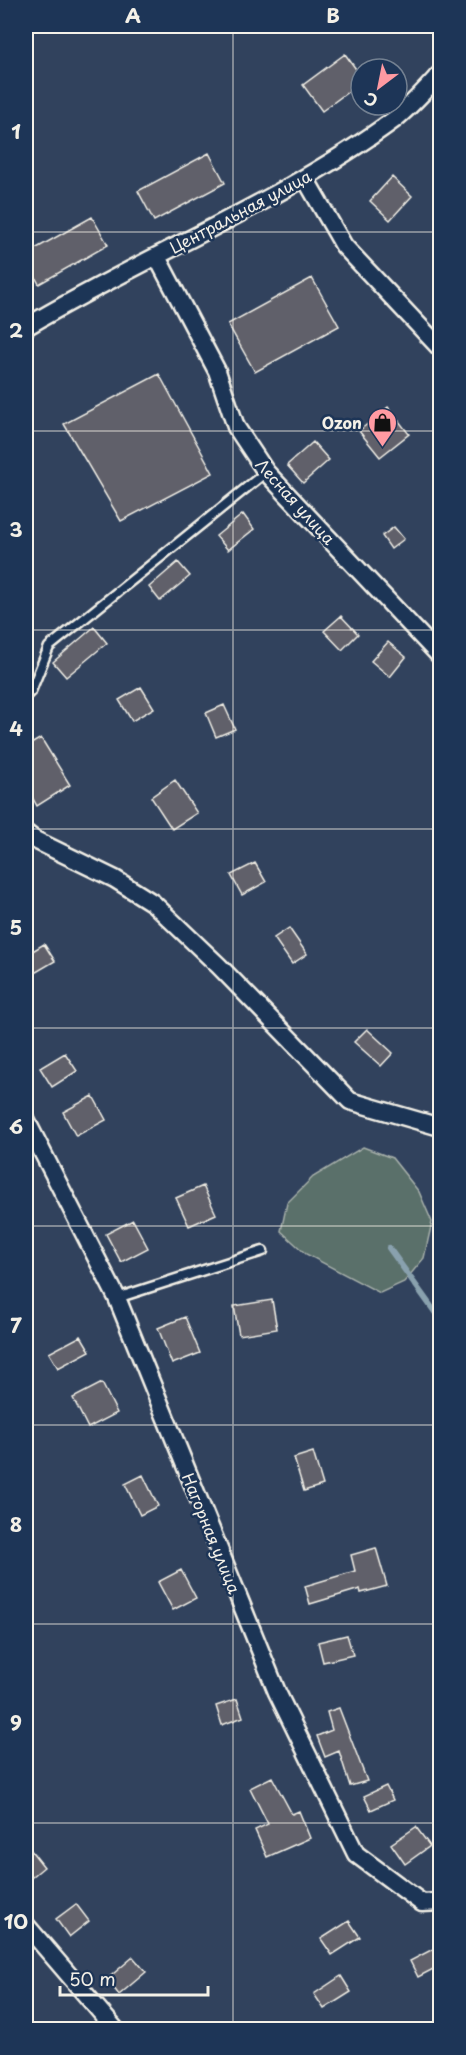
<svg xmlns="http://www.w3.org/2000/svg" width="466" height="2055" font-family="'Playpen Sans',sans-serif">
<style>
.green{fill:#5a6f6b;stroke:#a7b0aa;stroke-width:1.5}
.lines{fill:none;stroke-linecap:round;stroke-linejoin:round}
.stream{stroke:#89a1ae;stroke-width:6}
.building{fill:#60606a;stroke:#f4f1e8;stroke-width:1.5}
.lane-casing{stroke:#f4f1e8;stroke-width:13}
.street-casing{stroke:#f4f1e8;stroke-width:21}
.lane{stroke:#1d3557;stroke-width:8}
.street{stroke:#1d3557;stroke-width:16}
.grid{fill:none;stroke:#f4f1e8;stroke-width:1.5;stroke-opacity:0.55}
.labels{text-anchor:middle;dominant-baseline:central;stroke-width:5;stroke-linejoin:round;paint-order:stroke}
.street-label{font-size:16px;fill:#f4f1e8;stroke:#1d3557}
.poi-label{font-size:16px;font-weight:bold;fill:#f4f1e8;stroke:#1d3557;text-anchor:end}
.neatline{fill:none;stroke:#f4f1e8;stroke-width:2}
.grid-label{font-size:20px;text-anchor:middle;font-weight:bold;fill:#f4f1e8}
</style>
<rect width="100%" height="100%" fill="#31425d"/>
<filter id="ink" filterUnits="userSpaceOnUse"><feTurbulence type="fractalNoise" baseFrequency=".0167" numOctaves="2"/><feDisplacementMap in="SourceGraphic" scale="12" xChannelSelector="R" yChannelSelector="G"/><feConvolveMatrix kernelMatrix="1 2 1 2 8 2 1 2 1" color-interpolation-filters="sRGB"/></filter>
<g filter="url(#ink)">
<path class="green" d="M 363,1147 L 392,1158 L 419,1192 L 432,1222 L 424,1258 L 404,1282 L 380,1293 L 306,1254 L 281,1231 L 287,1203 L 313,1177 Z"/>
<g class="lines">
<path class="stream" d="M 389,1248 L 440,1319"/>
</g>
<path class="building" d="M 345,54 L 361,76 L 361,82 L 322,111 L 303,85 Z
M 209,153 L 225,183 L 154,221 L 138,191 Z
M 392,177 L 412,196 L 390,220 L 370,201 Z
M 92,217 L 108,245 L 39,284 L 26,260 L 26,254 Z
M 312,278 L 339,326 L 255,372 L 228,324 Z
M 159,374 L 213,473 L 121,521 L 64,424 Z
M 388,407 L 409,434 L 380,457 L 359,431 Z
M 313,442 L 329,460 L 303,483 L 287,465 Z
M 243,514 L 254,529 L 228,550 L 216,536 Z
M 394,527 L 404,539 L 391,549 L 382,536 Z
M 178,562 L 190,576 L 160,601 L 149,587 Z
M 341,616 L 358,634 L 342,650 L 324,631 Z
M 94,627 L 107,643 L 66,677 L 53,662 Z
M 388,642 L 406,657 L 390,677 L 371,661 Z
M 141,687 L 154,708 L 132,721 L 119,700 Z
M 224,705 L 235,729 L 216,737 L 206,713 Z
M 41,738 L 70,785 L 37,806 L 26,786 L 26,747 Z
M 175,780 L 197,813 L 172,829 L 151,797 Z
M 255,863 L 266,882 L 242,895 L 231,875 Z
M 289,928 L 307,954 L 292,964 L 274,938 Z
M 44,944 L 55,961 L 26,978 L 26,955 Z
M 367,1029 L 393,1053 L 381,1066 L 354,1042 Z
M 65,1053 L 77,1071 L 52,1087 L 40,1068 Z
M 93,1096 L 106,1120 L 76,1136 L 63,1112 Z
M 203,1186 L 216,1214 L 189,1226 L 176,1198 Z
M 133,1220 L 148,1248 L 121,1262 L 106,1234 Z
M 272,1300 L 277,1329 L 239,1335 L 234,1306 Z
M 185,1317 L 200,1353 L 172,1364 L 158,1328 Z
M 81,1336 L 90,1351 L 58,1368 L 49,1353 Z
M 102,1383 L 117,1413 L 88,1428 L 73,1398 Z
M 313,1452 L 323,1485 L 304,1491 L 294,1458 Z
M 143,1475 L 158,1506 L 140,1515 L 125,1484 Z
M 376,1548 L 387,1586 L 361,1593 L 360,1589 L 310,1604 L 305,1586 L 355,1571 L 351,1555 Z
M 181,1570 L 196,1598 L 173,1610 L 158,1582 Z
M 347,1635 L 353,1655 L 323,1662 L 318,1642 Z
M 237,1699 L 243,1717 L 222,1725 L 216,1706 Z
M 339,1708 L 367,1781 L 350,1786 L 339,1751 L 325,1757 L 317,1736 L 332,1730 L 327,1712 Z
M 272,1777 L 292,1814 L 299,1811 L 310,1838 L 267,1857 L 255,1830 L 268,1824 L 250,1788 Z
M 386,1786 L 393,1800 L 371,1810 L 364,1796 Z
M 416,1827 L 430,1846 L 405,1864 L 391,1844 Z
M 26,1844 L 44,1867 L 26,1882 Z
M 76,1904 L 89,1921 L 69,1937 L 56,1919 Z
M 349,1921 L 360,1937 L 332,1955 L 321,1939 Z
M 433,1949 L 441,1965 L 418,1977 L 410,1961 Z
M 133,1957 L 146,1972 L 119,1995 L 107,1979 Z
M 341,1976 L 351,1992 L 324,2009 L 314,1994 Z"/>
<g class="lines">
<defs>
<path id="lane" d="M 26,696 L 31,691 L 49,647 L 266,472
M 117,1298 L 263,1251"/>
<path id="street" d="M 305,178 L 344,246 L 440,348
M 157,257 L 217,371 L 236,427 L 266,472 L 440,656
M 26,327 C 146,255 281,203 395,119 C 411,106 426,89 440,74
M 26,833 L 35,840 L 115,879 L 153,903 L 219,966 L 350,1101 L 440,1127
M 26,1120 L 117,1298 L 277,1692 L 356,1854 L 422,1903 L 440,1902
M 26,1925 L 116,2030"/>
</defs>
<use href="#lane" class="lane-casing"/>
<use href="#street" class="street-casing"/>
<use href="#lane" class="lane"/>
<use href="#street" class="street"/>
</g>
</g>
<path class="grid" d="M 233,26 L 233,2030M 26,232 L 440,232M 26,431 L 440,431M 26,630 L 440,630M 26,829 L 440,829M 26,1028 L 440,1028M 26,1226 L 440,1226M 26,1425 L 440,1425M 26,1624 L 440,1624M 26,1823 L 440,1823"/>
<defs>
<symbol id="shop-pin" viewBox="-11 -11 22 30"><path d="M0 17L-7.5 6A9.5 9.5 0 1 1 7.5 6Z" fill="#ff9aa2" stroke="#1d3557"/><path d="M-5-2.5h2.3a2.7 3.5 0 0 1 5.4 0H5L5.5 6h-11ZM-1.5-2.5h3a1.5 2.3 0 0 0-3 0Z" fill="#111"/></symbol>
</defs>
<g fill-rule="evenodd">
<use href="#shop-pin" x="366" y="406" width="33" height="45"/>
</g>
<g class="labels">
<g class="street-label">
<text transform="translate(240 211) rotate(-28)">Центральная улица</text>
<text transform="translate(296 501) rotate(48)">Лесная улица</text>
<text transform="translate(212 1533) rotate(68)">Нагорная улица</text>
</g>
<g class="poi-label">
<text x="362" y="422">Ozon</text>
</g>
</g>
<rect width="466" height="2055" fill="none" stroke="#1d3557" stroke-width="66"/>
<g transform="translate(379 87) rotate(212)"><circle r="28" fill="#1d3557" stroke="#738091" stroke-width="1.5"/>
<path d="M0-4.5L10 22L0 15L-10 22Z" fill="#ff9aa2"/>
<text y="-9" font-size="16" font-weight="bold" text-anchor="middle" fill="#f4f1e8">С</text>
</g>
<path d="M60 1986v9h148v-9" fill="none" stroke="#f4f1e8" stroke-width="3"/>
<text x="69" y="1986" font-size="18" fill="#f4f1e8" stroke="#1d3557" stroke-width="4.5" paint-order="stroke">50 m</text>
<rect x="33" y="33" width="400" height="1989" class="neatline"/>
<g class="grid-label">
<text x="133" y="23">A</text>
<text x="333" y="23">B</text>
<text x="16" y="139">1</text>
<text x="16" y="338">2</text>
<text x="16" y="537">3</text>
<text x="16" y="736">4</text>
<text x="16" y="935">5</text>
<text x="16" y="1134">6</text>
<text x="16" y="1333">7</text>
<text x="16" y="1532">8</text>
<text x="16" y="1730">9</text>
<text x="16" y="1929">10</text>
</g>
</svg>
